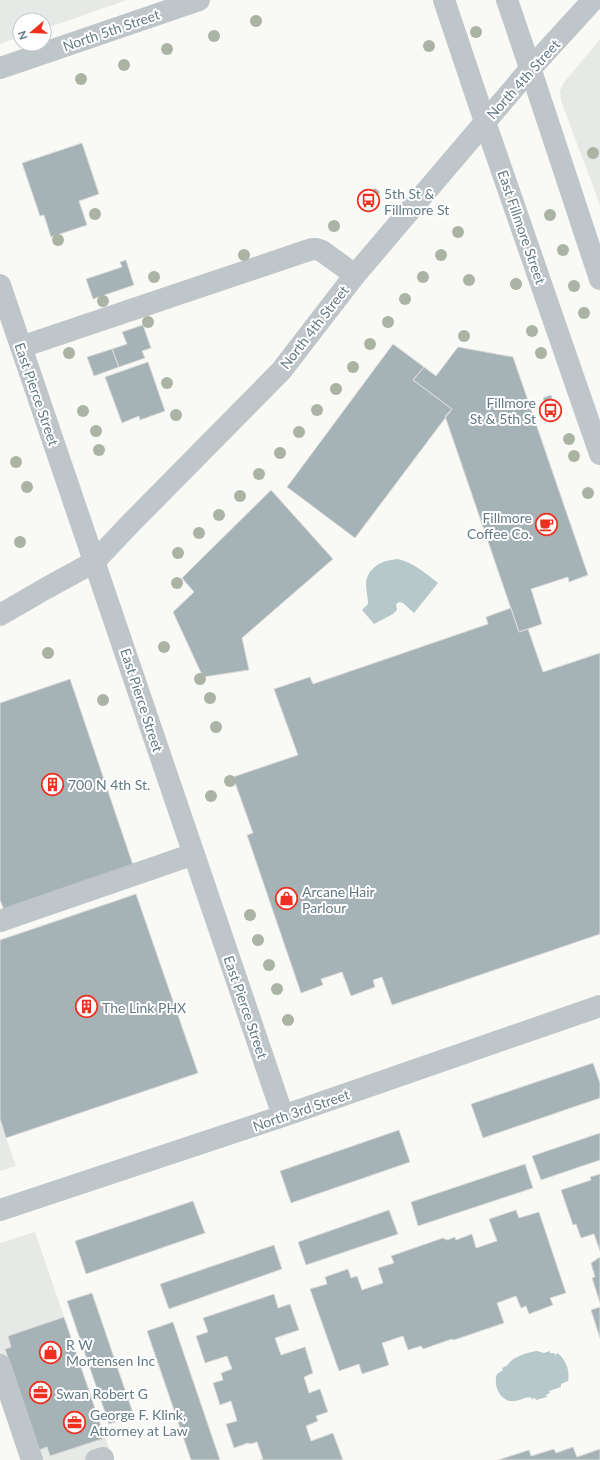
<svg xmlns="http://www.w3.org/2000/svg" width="600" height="1460" font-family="Lato,sans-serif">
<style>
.built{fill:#e7e9e7}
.water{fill:#b7c8ca}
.building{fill:#a6b3b6;stroke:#dbdbd9}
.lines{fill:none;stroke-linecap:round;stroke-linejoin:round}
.minor{stroke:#bfc6c9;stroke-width:22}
.tree{fill:#aab3a4}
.labels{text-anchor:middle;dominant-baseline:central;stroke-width:4;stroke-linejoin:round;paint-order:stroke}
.street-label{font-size:14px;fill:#627a83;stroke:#fff}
.poi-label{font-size:14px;fill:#627a83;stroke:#fff;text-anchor:start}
</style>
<rect width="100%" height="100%" fill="#f9f9f6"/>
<path class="built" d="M 0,0 L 127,0 L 44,29 L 44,20 L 20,20 L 20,37 L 0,44 Z
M 600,39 L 600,205 L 561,101 L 560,91 L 563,84 Z
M 0,1121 L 16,1166 L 0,1171 Z
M 35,1232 L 113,1460 L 22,1460 L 0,1395 L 0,1243 Z"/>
<path class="water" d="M 398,559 C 414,563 425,573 438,583 L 414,613 L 403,603 L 399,602 L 396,604 L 397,610 L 393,614 L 374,624 L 362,610 L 368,604 C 368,597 366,591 366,584 C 367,567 383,560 398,559 Z
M 537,1351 L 544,1353 L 550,1351 L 550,1353 L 554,1353 L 555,1355 L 558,1353 C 566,1361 570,1370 568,1381 L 561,1384 L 561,1387 L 549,1391 L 550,1393 L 546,1395 L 547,1397 L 536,1400 L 535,1398 L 531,1399 L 531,1397 L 527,1398 L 527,1397 C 522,1399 516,1402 511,1401 C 499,1400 493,1384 497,1374 L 503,1370 L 502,1368 C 510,1365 507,1364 512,1360 C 519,1355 529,1352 537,1351 Z"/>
<path class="building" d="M 82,143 L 99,194 L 79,201 L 87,225 L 51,237 L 44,215 L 40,216 L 22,163 Z
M 375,188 L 380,192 L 369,205 L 364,201 Z
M 126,260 L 134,285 L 93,299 L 86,279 L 122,267 L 120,262 Z
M 143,325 L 151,348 L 142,351 L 145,358 L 119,367 L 112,349 L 127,344 L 122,332 Z
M 393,344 L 424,367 L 413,380 L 452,409 L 355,538 L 287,487 Z
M 458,347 L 513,357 L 588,575 L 569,582 L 568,577 L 531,589 L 542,624 L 519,632 L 445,416 L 452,409 L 413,380 L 424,367 L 436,376 Z
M 112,349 L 119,367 L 94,376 L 87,357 Z
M 148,362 L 165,411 L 140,420 L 139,416 L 122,423 L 105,377 Z
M 551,395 L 556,413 L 549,416 L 543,398 Z
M 271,490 L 333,559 L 242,638 L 249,670 L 203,677 L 173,612 L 194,592 L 182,578 Z
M 511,608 L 519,632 L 528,629 L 543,672 L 600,653 L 600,934 L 392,1005 L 382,977 L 373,980 L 375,987 L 351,996 L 342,972 L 321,979 L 323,985 L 301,993 L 247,835 L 253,833 L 233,777 L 298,755 L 274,689 L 310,677 L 313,684 L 488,624 L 486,617 Z
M 70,679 L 133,865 L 4,910 L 0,900 L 0,703 Z
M 136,894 L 198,1073 L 6,1138 L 0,1119 L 0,940 Z
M 593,1063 L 600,1083 L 600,1098 L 483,1138 L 471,1104 Z
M 399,1130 L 410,1162 L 291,1203 L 280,1171 Z
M 600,1133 L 600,1160 L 541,1180 L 532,1156 Z
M 525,1164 L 533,1188 L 418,1226 L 411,1202 Z
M 600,1174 L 600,1251 L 594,1234 L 581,1238 L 576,1224 L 573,1225 L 561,1190 L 591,1180 L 590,1177 Z
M 193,1201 L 205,1233 L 86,1274 L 75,1241 Z
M 389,1210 L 398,1234 L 306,1265 L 298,1242 Z
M 516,1210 L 519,1218 L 539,1212 L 566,1293 L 550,1298 L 553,1305 L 529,1314 L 526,1306 L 521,1308 L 516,1296 L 497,1303 L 504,1323 L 454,1340 L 452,1339 L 423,1349 L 421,1346 L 408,1350 L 403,1336 L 382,1343 L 389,1365 L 362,1374 L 359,1364 L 339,1371 L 310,1289 L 327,1284 L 325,1277 L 348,1269 L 351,1278 L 357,1276 L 362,1290 L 383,1283 L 378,1268 L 394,1263 L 391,1256 L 443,1238 L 447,1240 L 455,1237 L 456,1240 L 472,1234 L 476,1248 L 497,1241 L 489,1219 Z
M 274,1245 L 282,1269 L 169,1309 L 160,1284 Z
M 600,1257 L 600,1303 L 592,1278 L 595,1277 L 591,1263 Z
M 92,1293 L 134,1416 L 109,1424 L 67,1301 Z
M 274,1294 L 278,1308 L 290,1304 L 299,1330 L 275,1338 L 281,1355 L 305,1347 L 313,1373 L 304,1377 L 309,1393 L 320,1389 L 328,1412 L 316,1416 L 318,1421 L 306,1426 L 311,1441 L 333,1433 L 343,1460 L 260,1460 L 263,1459 L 257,1442 L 250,1444 L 248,1443 L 234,1448 L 226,1424 L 237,1421 L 231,1401 L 220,1405 L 213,1383 L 223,1380 L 221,1373 L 232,1369 L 227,1356 L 205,1363 L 196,1336 L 208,1332 L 203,1318 Z
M 600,1307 L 600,1338 L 591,1310 Z
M 64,1317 L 105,1438 L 50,1456 L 47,1447 L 39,1450 L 5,1349 L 11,1347 L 8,1336 Z
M 173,1322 L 220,1460 L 191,1460 L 147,1331 Z
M 573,1447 L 577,1457 L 600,1449 L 600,1460 L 498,1460 L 529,1450 L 531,1456 L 554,1449 L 556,1453 Z"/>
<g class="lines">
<path class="minor" d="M 444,0 L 485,122 L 600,454
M 507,0 C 539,93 569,186 600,279
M 0,68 L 199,0
M 0,285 L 283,1116
M 21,347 L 312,249 L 316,249 L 322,251 L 355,275
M 0,615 L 43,590 L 94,562 L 131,523 L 281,371 L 355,275 L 531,68 L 593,0
M 0,921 L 194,854
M 0,1210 L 283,1116 L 600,1006
M 0,1365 L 32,1460
M 96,1460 L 103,1458"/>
</g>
<g class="tree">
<circle cx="256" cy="21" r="6"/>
<circle cx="476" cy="32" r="6"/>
<circle cx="214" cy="36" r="6"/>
<circle cx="429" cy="46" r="6"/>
<circle cx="167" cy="49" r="6"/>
<circle cx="124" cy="65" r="6"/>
<circle cx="81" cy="79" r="6"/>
<circle cx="593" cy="153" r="6"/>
<circle cx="95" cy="214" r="6"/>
<circle cx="550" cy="215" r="6"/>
<circle cx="334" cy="226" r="6"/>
<circle cx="458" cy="232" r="6"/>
<circle cx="58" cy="240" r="6"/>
<circle cx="563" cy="250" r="6"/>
<circle cx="244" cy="255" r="6"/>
<circle cx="441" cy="255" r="6"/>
<circle cx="154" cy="277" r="6"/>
<circle cx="423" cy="277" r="6"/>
<circle cx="469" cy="280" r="6"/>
<circle cx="516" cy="284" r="6"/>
<circle cx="574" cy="286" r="6"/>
<circle cx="405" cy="299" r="6"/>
<circle cx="103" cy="301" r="6"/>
<circle cx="584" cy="313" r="6"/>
<circle cx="148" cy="322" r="6"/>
<circle cx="388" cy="322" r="6"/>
<circle cx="532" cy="331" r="6"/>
<circle cx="464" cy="336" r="6"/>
<circle cx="370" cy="344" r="6"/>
<circle cx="69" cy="353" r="6"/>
<circle cx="541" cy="353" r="6"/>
<circle cx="353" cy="367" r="6"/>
<circle cx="167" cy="383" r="6"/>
<circle cx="336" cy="389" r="6"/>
<circle cx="317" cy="410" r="6"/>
<circle cx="83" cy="411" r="6"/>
<circle cx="176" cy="415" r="6"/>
<circle cx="96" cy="431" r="6"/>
<circle cx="299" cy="432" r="6"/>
<circle cx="569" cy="439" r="6"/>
<circle cx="99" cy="450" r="6"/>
<circle cx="280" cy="453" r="6"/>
<circle cx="574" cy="456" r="6"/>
<circle cx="16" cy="462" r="6"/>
<circle cx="259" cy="474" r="6"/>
<circle cx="27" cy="487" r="6"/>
<circle cx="588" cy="493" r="6"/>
<circle cx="240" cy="496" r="6"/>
<circle cx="219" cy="515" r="6"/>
<circle cx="199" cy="533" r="6"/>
<circle cx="20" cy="542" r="6"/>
<circle cx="178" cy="553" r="6"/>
<circle cx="177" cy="583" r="6"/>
<circle cx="164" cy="647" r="6"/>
<circle cx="48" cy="653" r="6"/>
<circle cx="200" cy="679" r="6"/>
<circle cx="210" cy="698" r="6"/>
<circle cx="103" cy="700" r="6"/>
<circle cx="216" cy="727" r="6"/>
<circle cx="230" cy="781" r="6"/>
<circle cx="211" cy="796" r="6"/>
<circle cx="250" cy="915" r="6"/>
<circle cx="258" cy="940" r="6"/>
<circle cx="269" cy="965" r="6"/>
<circle cx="277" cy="989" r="6"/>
<circle cx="288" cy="1020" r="6"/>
</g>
<defs>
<symbol id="bus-ring" viewBox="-11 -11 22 22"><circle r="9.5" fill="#fff" stroke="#ef3020" stroke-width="1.5"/><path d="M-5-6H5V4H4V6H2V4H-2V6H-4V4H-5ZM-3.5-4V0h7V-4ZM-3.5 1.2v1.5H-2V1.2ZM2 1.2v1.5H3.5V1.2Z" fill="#ef3020"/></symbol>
<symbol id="cafe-ring" viewBox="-11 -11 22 22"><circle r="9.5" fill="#fff" stroke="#ef3020" stroke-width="1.5"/><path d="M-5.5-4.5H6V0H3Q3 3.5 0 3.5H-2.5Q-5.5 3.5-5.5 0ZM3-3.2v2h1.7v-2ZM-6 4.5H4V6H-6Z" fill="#ef3020"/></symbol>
<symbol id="building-ring" viewBox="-11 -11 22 22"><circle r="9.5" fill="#fff" stroke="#ef3020" stroke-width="1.5"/><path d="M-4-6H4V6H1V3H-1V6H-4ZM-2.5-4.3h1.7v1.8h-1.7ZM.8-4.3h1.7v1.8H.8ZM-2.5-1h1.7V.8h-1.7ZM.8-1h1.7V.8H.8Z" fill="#ef3020"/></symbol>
<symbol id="shop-ring" viewBox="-11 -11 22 22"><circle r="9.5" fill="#fff" stroke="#ef3020" stroke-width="1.5"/><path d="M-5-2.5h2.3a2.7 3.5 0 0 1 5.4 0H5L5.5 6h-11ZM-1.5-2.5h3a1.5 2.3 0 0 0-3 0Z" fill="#ef3020"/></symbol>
<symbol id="office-ring" viewBox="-11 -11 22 22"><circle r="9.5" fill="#fff" stroke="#ef3020" stroke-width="1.5"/><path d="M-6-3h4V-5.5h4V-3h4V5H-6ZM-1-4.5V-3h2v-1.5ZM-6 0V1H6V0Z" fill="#ef3020"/></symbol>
</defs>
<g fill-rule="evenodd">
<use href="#bus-ring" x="356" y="188" width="25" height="25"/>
<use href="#bus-ring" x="538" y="398" width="25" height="25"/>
<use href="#cafe-ring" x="534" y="512" width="25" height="25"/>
<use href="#building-ring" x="40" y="772" width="25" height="25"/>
<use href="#shop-ring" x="274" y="886" width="25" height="25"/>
<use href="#building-ring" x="74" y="994" width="25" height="25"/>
<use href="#shop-ring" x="38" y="1340" width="25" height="25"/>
<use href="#office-ring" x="28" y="1380" width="25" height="25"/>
<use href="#office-ring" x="62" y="1410" width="25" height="25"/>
</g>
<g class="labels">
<g class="street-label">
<text transform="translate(111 30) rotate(-19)">North 5th Street</text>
<text transform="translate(523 79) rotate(-48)">North 4th Street</text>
<text transform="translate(522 227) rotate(71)">East Fillmore Street</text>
<text transform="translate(314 327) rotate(-52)">North 4th Street</text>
<text transform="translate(37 394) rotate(71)">East Pierce Street</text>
<text transform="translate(142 700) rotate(72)">East Pierce Street</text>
<text transform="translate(246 1007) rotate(71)">East Pierce Street</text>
<text transform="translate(301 1110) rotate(-19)">North 3rd Street</text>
</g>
<g class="poi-label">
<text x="384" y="193">5th St &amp;<tspan x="384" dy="16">Fillmore St</tspan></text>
<text x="536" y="402" text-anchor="end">Fillmore<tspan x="536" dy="16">St &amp; 5th St</tspan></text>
<text x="532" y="517" text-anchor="end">Fillmore<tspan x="532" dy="16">Coffee Co.</tspan></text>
<text x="68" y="784">700 N 4th St.</text>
<text x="302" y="891">Arcane Hair<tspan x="302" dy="16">Parlour</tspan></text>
<text x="102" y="1007">The Link PHX</text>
<text x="66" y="1344">R W<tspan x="66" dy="16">Mortensen Inc</tspan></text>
<text x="56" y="1393">Swan Robert G</text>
<text x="90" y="1414">George F. Klink,<tspan x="90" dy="16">Attorney at Law</tspan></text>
</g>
</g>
<g transform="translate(32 32) rotate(251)"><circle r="19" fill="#ffffff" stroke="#c0cacd"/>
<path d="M0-3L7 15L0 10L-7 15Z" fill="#ef3020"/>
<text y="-6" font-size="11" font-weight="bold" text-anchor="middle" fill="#627a83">N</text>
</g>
</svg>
